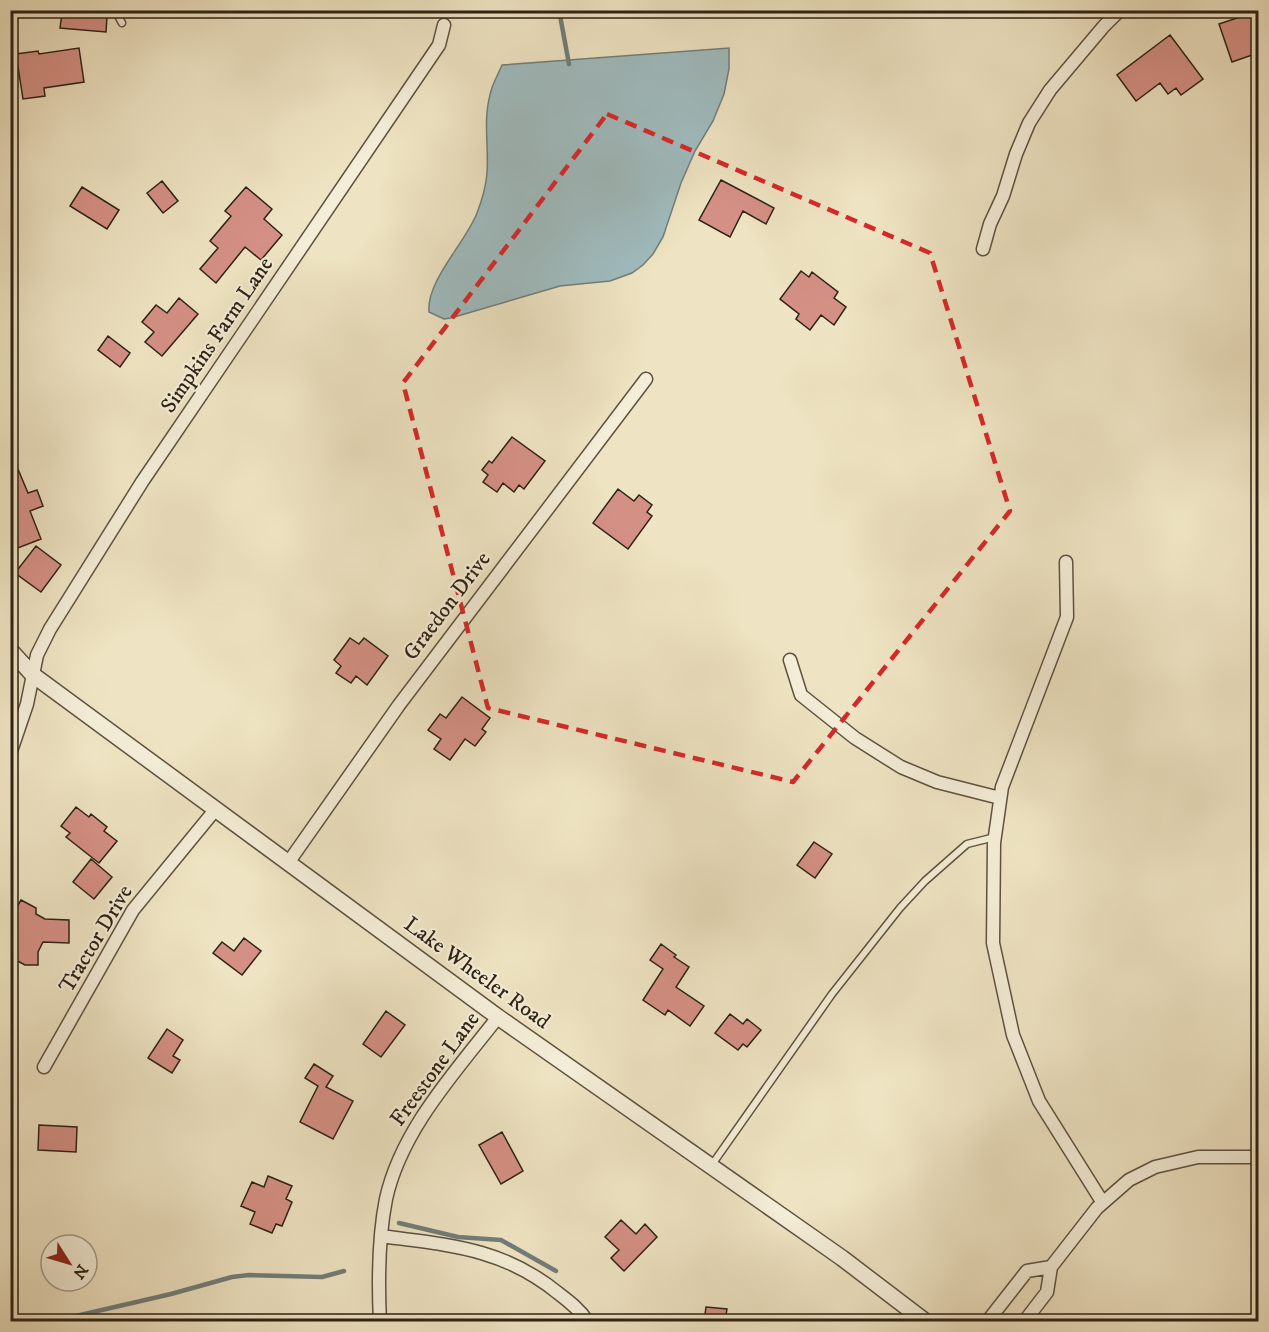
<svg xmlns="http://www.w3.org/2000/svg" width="1269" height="1332" font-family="'IM FELL DW Pica',serif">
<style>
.water{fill:#9fbbbe;stroke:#717e7a;stroke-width:1.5}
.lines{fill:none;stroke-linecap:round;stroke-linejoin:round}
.stream{stroke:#717e7a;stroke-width:4.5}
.building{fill:#d59085;stroke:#2d2214;stroke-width:1.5}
.service-casing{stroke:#5d5240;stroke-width:9}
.minor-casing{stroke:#5d5240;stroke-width:15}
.tertiary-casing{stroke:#5d5240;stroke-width:18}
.service{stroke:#f4edd7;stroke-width:6}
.minor{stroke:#f4edd7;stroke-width:12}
.tertiary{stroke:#f4edd7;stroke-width:15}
.marked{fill:none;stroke:#d62828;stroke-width:4.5;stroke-dasharray:12 8;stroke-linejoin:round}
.labels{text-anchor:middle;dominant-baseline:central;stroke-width:4.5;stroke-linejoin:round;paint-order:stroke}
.street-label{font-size:22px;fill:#2d2214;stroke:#f4edd7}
</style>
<rect width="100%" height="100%" fill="#eee3c2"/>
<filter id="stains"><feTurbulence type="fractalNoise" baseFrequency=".00333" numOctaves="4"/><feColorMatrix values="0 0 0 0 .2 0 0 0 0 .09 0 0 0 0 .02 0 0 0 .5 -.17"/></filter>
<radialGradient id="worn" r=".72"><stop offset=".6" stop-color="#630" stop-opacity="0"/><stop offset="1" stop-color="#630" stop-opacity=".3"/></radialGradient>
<path class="water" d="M 729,48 L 729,69 L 724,94 L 713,121 L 695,151 L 681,183 L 663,237 L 653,254 L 643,265 L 632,273 L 610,281 L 560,286 L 451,318 L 444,319 L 429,312 C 426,281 466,242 477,213 C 482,200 486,187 487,173 C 489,147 483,121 490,95 C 492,84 498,75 502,65 Z"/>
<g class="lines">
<path class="stream" d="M 559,10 L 569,64
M 399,1223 L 458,1237 L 501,1240 L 556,1271
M 50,1322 L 171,1294 L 232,1277 L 249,1275 L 322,1277 L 344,1271"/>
</g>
<path class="building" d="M 1258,11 L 1258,53 L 1232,62 L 1219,24 Z
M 62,13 L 107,17 L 106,32 L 60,28 Z
M 1170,35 L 1203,79 L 1181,95 L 1176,88 L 1168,94 L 1160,83 L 1136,101 L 1117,75 Z
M 79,48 L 84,82 L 44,88 L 45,96 L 23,99 L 16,54 L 38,51 L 39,54 Z
M 721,180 L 774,208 L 766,224 L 743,211 L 730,237 L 699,220 Z
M 162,181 L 178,201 L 163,213 L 147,193 Z
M 82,187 L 119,210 L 107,229 L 70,206 Z
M 246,187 L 272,209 L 264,219 L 282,235 L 261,260 L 245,247 L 216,283 L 200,269 L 218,248 L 210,241 L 231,216 L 225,211 Z
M 801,271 L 809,277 L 812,272 L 838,292 L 834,298 L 846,307 L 834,325 L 821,315 L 810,330 L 796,319 L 799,314 L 780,299 Z
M 179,298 L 198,314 L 162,356 L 145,342 L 154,332 L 142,322 L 156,305 L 167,313 Z
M 108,336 L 130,353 L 120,367 L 98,350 Z
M 512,437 L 545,461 L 524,489 L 519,485 L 514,492 L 503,483 L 497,492 L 483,482 L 488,475 L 482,470 L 489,461 L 492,463 Z
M 10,450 L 28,493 L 37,490 L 43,506 L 30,511 L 41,539 L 10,551 Z
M 618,489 L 634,501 L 639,495 L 652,505 L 647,512 L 652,516 L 628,549 L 593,523 Z
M 36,546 L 61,565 L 41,592 L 15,573 Z
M 350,638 L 359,644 L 364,638 L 388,656 L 367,685 L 356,676 L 351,683 L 336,673 L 341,666 L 334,660 Z
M 462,697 L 490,718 L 482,729 L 486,732 L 475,746 L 465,739 L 450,760 L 434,749 L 441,739 L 428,730 L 440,714 L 446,718 Z
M 76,807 L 89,817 L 91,814 L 107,827 L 104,831 L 117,841 L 99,863 L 66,837 L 70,833 L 61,826 Z
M 814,842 L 832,854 L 815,878 L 797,865 Z
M 91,859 L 112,877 L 94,899 L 73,882 Z
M 21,900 L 36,908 L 36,914 L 45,919 L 69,920 L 69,943 L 43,942 L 38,952 L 38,965 L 25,965 L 10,957 L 10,919 Z
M 244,938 L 261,951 L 242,975 L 213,953 L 222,942 L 234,951 Z
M 661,944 L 676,955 L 674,957 L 689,967 L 676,987 L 704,1006 L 690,1026 L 668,1010 L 665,1015 L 643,1000 L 663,969 L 650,960 Z
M 386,1011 L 405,1025 L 381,1057 L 363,1044 Z
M 730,1014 L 743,1024 L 747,1019 L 761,1030 L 747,1047 L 743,1044 L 738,1050 L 715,1033 Z
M 167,1029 L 183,1040 L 173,1056 L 180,1060 L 172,1073 L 148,1058 Z
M 314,1064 L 333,1076 L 326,1087 L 353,1101 L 333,1139 L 300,1122 L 318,1086 L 305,1078 Z
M 39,1125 L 77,1127 L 76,1152 L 38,1150 Z
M 502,1132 L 523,1171 L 501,1184 L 479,1145 Z
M 268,1176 L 292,1186 L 286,1199 L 292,1202 L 282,1226 L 276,1224 L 272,1233 L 250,1224 L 255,1212 L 241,1206 L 252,1182 L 264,1187 Z
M 621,1220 L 636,1234 L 645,1224 L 657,1237 L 624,1271 L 611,1258 L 619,1250 L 605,1237 Z
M 706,1307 L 727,1309 L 725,1322 L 704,1322 Z"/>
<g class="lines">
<defs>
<path id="service" d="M 115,10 L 122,23
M 10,11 L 12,10
M 711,1166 L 832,994 L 900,908 L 925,881 L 967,844 L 995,837"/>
<path id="minor" d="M 983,249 L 990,224 L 1003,196 L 1016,154 L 1029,123 L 1050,90 L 1104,26 L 1120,10
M 1066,562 L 1067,617 L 1002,787 L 994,843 L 993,943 L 1013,1035 L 1039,1101 L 1103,1203
M 790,660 L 801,695 L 855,738 L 901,767 L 937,782 L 1000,798
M 10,754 L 27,704 L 37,655 L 50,629 L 142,482 L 439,45 L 444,25
M 288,863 L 399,705 L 646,379
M 44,1067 L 133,910 L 215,810
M 381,1236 C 449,1245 503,1248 558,1293 C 570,1302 580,1310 588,1322
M 380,1322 C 378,1281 378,1239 386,1199 C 401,1130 456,1071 498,1017
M 987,1322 L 1027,1271 L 1051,1267
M 1024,1322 L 1047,1292 L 1051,1267 L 1097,1208 L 1129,1180 L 1155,1167 L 1198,1157 L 1258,1157"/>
<path id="tertiary" d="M 10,650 L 33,675 L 498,1017 L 842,1258 L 926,1322"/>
</defs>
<use href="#service" class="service-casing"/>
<use href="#minor" class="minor-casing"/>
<use href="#tertiary" class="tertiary-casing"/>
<use href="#service" class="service"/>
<use href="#minor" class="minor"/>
<use href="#tertiary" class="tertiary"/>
</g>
<path class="marked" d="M 607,114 L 930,253 L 1010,511 L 793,782 L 488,708 L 403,383 Z"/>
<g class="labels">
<g class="street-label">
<text transform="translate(217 335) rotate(-56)">Simpkins Farm Lane</text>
<text transform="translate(447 606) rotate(-53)">Graedon Drive</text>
<text transform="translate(96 939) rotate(-59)">Tractor Drive</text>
<text transform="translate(477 973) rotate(36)">Lake Wheeler Road</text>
<text transform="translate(435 1069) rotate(-54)">Freestone Lane</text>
</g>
</g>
<rect width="1269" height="1332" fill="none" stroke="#eee3c2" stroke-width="36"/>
<rect x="12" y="12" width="1245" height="1308" fill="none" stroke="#2d2214" stroke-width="3"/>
<rect x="18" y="18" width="1233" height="1296" fill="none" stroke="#2d2214" stroke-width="1.5"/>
<g transform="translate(69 1263) rotate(127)"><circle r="28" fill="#f4edd7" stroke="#a49c89" stroke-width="1.5"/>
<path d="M0-4.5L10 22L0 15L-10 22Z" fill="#8f2418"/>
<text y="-9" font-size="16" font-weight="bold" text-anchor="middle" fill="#2d2214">N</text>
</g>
<rect width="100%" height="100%" filter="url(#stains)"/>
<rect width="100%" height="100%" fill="url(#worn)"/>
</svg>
